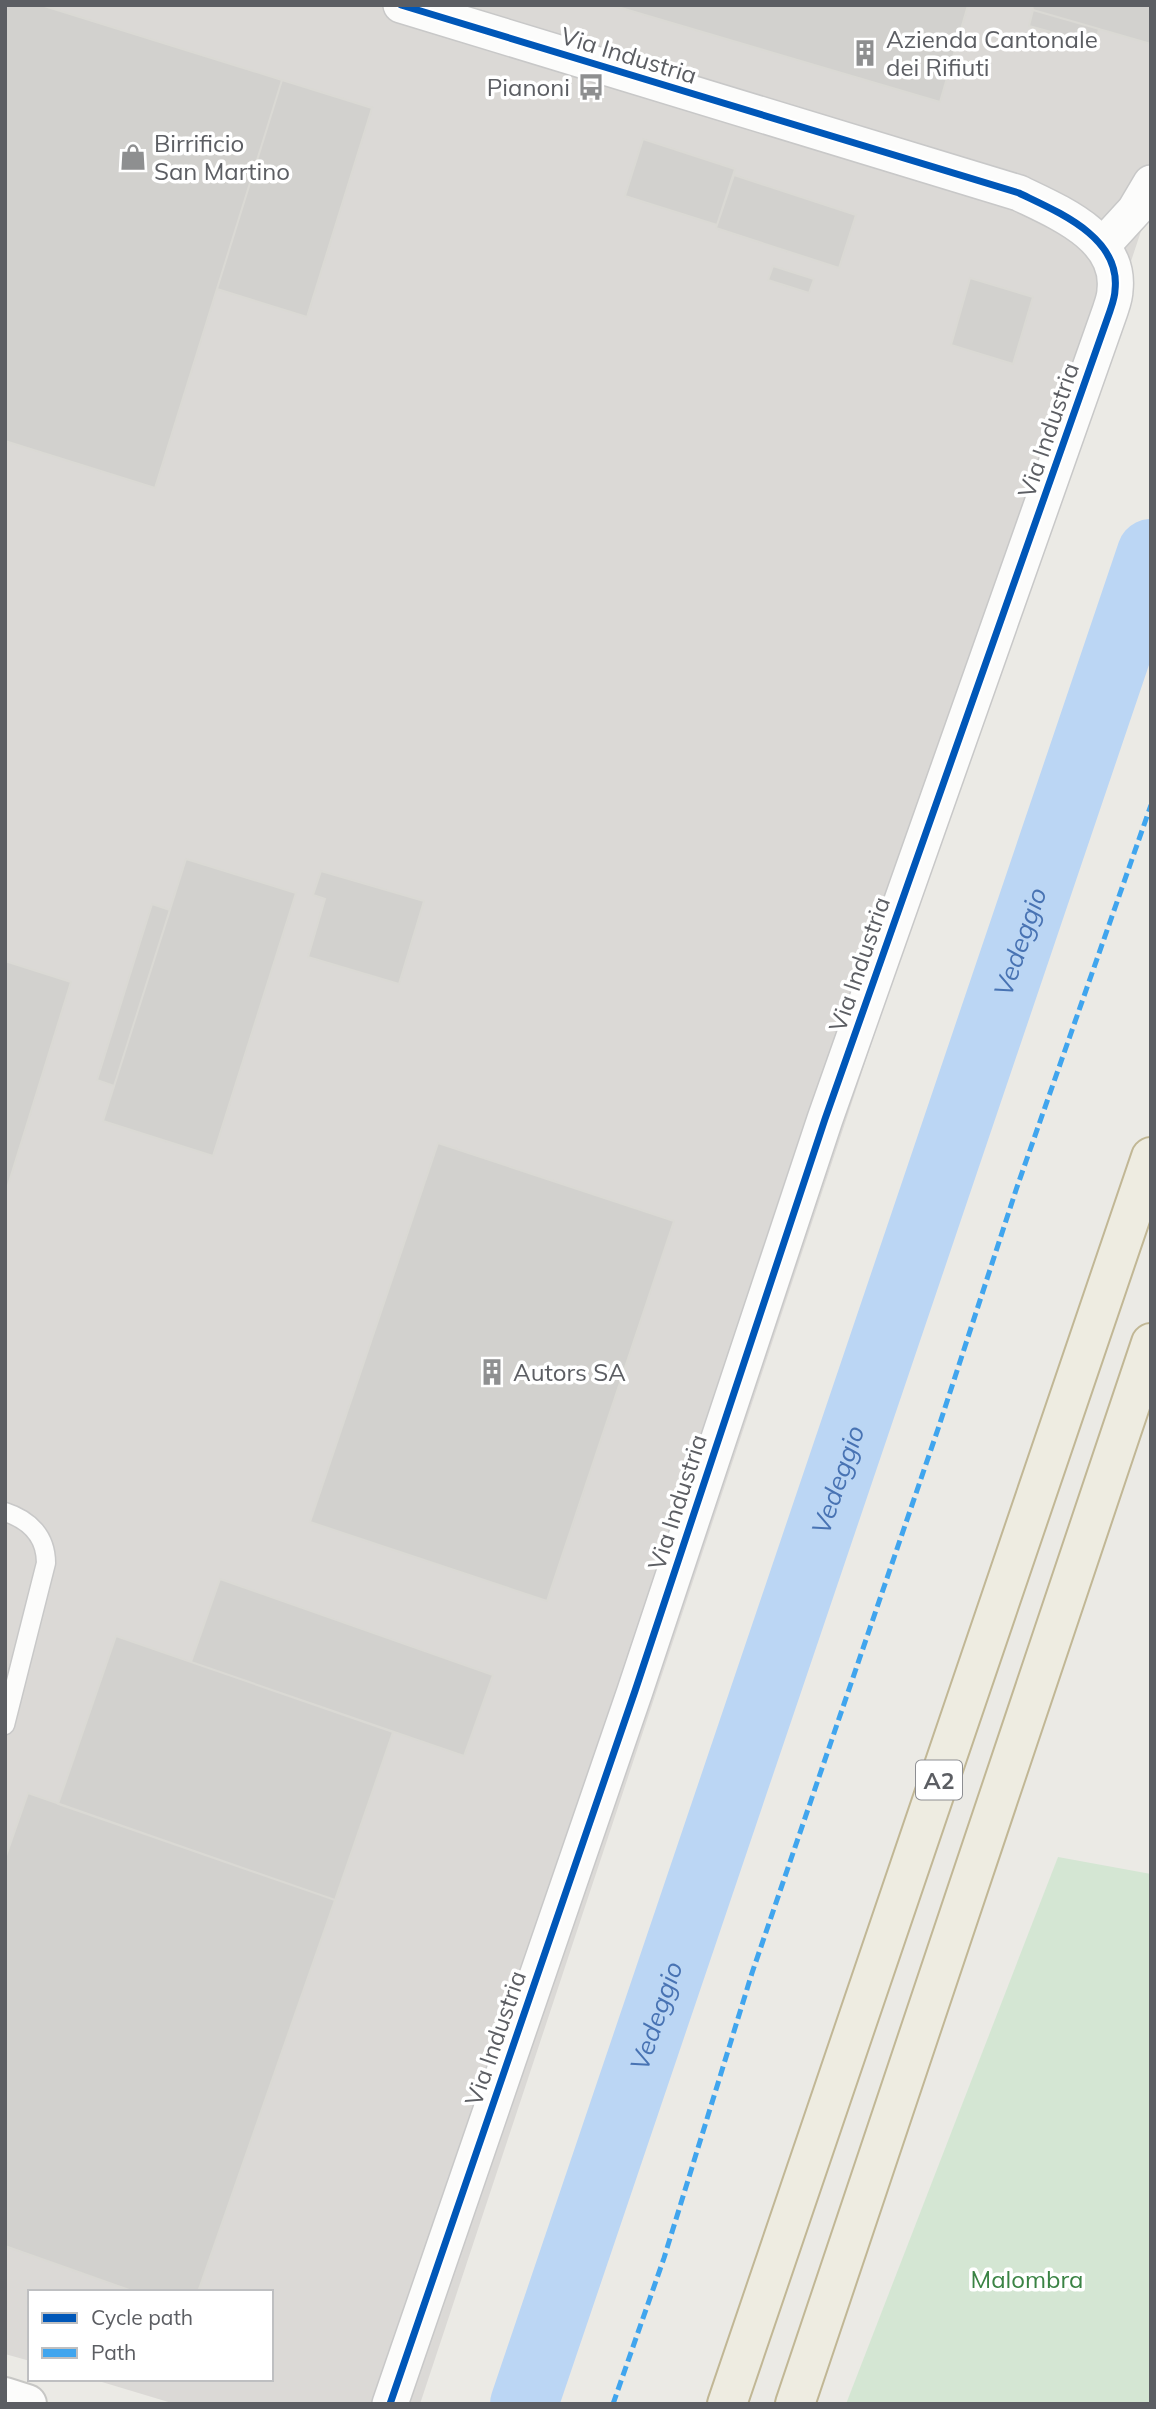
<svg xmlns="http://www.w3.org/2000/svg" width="1156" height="2409" font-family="Mulish,sans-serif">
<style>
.industrial{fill:#dbd9d6}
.green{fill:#d4e6d3}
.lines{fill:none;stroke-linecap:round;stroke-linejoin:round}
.river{stroke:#bbd6f4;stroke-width:68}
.building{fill:#d2d1ce;stroke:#dad9d4;stroke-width:2}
.service-casing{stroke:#c8c8c8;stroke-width:21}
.minor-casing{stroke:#c8c8c8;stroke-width:38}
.secondary-casing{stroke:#c7c7c5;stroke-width:42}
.motorway-casing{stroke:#c1b795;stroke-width:42}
.service{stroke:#fcfcfb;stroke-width:18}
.minor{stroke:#fcfcfb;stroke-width:35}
.secondary{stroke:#fcfcfb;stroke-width:38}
.motorway{stroke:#eeece1;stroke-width:38}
.quiet{stroke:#40a5ee;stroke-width:5;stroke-dasharray:10 5;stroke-linecap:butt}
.cycleway-casing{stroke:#fff;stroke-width:11}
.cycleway{stroke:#0057b8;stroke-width:7}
.labels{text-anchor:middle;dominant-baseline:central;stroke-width:7;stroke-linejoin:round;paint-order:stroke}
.shield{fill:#fff;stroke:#8d8e92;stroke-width:2}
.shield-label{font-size:23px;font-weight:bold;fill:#5c5e63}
.poi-label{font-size:24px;fill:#5c5e63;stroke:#fff;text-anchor:start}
.street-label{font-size:24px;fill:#5c5e63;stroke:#fff}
.park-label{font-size:24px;fill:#3a8344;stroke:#fff}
.water-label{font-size:26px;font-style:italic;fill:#4873b3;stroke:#fff}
</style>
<rect width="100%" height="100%" fill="#ebeae5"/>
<path class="industrial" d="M 5,5 L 1151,5 L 1151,201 L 420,2404 L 175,2404 L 92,2379 L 271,2379 L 271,2292 L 30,2292 L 30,2361 L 5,2354 Z"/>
<path class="green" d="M 1058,1857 L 1151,1874 L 1151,2404 L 846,2404 Z"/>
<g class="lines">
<path class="river" id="s1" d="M 524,2404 L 1151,553"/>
</g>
<path class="building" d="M 5,5 L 41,5 L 282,80 L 155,488 L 5,441 Z
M 611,5 L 968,5 L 940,102 Z
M 1032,5 L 1151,5 L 1151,44 L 1033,10 Z
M 1033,10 L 1099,29 L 1095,44 L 1029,26 Z
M 282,80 L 372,108 L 307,317 L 217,289 Z
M 643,139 L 735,169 L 717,225 L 625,196 Z
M 734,175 L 856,215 L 839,268 L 716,228 Z
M 773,266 L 814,279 L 809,293 L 768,280 Z
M 970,278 L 1033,297 L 1013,364 L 951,345 Z
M 186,859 L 296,893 L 213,1156 L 103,1121 Z
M 321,871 L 424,901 L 399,984 L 308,957 L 325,899 L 313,895 Z
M 152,904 L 170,910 L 114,1086 L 97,1080 Z
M 5,961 L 71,982 L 5,1195 Z
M 438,1143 L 674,1221 L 547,1601 L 310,1522 Z
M 220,1579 L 493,1675 L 464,1756 L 191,1662 Z
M 116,1636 L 393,1732 L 335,1900 L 58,1804 Z
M 28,1793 L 335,1900 L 198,2292 L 135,2292 L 5,2246 L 5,1859 Z"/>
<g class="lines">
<defs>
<path id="service" d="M 5,1512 C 30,1520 46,1537 46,1563 L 5,1725"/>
<path id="minor" d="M 1102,246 L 1135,210 L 1151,183
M 390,2404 L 635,1691 L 825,1119 L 1110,311 C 1112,305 1115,297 1115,290 C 1121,237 1058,212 1019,193 L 401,5"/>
<path id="secondary" d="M 5,2397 L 27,2404"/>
<path id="motorway" d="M 727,2404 L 1151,1157
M 795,2404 L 1151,1343"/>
</defs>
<use href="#service" class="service-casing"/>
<use href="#minor" class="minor-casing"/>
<use href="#secondary" class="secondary-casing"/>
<use href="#motorway" class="motorway-casing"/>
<use href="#service" class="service"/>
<use href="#minor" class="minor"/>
<use href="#secondary" class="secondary"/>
<use href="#motorway" class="motorway"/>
<path class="quiet" d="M 613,2404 L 664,2258 L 752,1973 L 938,1429 L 1017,1187 L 1151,805"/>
<defs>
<path id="cycleway" d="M 390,2404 L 635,1691 L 825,1119 L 1110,311 C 1112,305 1115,297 1115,290 C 1121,237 1058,212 1019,193 L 401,5"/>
</defs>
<use href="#cycleway" class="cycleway-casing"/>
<use href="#cycleway" class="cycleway"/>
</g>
<defs>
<symbol id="building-bare" viewBox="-9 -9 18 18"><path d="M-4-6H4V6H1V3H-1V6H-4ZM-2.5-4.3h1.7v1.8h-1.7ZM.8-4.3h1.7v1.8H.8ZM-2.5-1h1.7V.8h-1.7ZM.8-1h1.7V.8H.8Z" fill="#8e8f90" stroke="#fff" stroke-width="2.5" paint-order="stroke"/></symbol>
<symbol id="bus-bare" viewBox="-9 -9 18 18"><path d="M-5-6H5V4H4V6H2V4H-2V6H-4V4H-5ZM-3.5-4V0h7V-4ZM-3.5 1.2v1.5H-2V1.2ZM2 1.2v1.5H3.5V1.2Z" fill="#8e8f90" stroke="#fff" stroke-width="2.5" paint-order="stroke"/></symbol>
<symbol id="shop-bare" viewBox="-9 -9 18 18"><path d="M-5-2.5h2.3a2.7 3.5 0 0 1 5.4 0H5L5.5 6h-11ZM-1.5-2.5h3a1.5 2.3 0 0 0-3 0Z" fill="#8e8f90" stroke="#fff" stroke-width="2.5" paint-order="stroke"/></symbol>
</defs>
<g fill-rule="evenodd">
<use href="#building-bare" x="846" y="34" width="38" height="38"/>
<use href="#bus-bare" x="572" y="68" width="38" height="38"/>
<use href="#shop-bare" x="114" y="138" width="38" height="38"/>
<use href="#building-bare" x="473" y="1353" width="38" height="38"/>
</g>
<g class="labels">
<rect class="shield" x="916" y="1760.5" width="46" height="39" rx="5"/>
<g class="shield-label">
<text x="939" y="1780">A2</text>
</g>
<g class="poi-label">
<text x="886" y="39">Azienda Cantonale<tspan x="886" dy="28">dei Rifiuti</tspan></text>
<text x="570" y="87" text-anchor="end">Pianoni</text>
<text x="154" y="143">Birrificio<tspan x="154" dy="28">San Martino</tspan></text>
<text x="513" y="1372">Autors SA</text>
</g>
<g class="street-label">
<text transform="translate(629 55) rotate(17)">Via Industria</text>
<text transform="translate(1048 430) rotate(-71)">Via Industria</text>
<text transform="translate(859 964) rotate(-71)">Via Industria</text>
<text transform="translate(677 1502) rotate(-72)">Via Industria</text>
<text transform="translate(495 2038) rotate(-71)">Via Industria</text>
</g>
<g class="park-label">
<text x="1027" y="2279">Malombra</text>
</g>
<g class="water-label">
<text stroke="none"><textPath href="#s1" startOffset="1544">Vedeggio</textPath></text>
<text stroke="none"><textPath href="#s1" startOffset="976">Vedeggio</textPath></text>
<text stroke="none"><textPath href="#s1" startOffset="410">Vedeggio</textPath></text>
</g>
</g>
<rect width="1156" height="2409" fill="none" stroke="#5c5e63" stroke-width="14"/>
<rect x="28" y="2290" width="245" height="91" fill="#ffffff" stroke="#bebfc1" stroke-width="2"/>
<rect x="42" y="2313" width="35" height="10" fill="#0057b8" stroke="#bebfc1" stroke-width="2"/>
<text x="91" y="2325" font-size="21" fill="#5c5e63">Cycle path</text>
<rect x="42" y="2348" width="35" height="10" fill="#40a5ee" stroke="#bebfc1" stroke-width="2"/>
<text x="91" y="2360" font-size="21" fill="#5c5e63">Path</text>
</svg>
